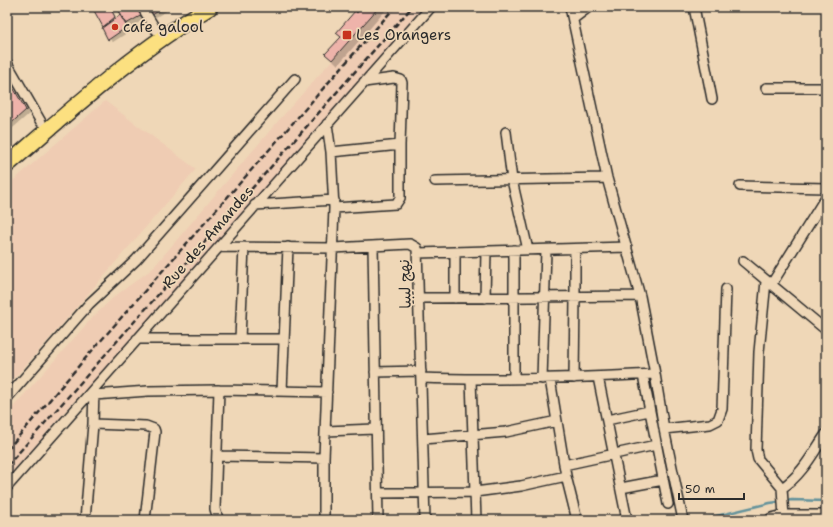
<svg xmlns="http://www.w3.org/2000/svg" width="833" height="527" font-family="'Shantell Sans','Playpen Sans Arabic',sans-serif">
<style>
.built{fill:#efccb3}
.shadow{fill:#0003}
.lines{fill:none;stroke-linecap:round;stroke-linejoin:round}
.stream{stroke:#63929b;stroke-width:2.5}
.building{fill:#eeb3aa;stroke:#2b2b2b}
.street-casing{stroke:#2b2b2b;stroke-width:12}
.secondary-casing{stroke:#2b2b2b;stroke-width:16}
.primary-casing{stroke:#2b2b2b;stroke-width:18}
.street{stroke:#efd7b7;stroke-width:9}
.secondary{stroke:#efd7b7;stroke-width:13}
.primary{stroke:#fce080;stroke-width:15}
.rail{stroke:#2b2b2b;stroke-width:2.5;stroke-dasharray:6 3;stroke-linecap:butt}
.poi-dot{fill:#c8321e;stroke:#efd7b7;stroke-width:1.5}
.labels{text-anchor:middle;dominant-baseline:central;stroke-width:3.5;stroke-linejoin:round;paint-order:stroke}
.poi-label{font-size:15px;fill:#2b2b2b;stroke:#efd7b7;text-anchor:start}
.street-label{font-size:15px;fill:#2b2b2b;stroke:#efd7b7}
</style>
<rect width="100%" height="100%" fill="#efd7b7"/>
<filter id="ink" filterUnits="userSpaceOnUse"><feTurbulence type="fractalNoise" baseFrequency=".025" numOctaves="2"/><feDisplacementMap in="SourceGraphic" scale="8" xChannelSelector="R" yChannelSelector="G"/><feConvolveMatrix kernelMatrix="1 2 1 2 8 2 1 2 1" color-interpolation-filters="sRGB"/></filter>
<g filter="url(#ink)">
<path class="built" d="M 379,7 L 423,7 L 95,381 L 83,391 L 7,478 L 7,414 L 92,318 L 115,296 L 152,269 L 273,127 Z
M 105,101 L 196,169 L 51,337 L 7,386 L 7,186 Z"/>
<path class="shadow" d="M 93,7 L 111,7 L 116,18 L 120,16 L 124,20 L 128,7 L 138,7 L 145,19 L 129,28 L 130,31 L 113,42 L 109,39 Z
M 148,7 L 174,7 L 156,17 Z
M 363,7 L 381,7 L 385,11 L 338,65 L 332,59 L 342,37 Z
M 11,85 L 14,89 L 29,114 L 7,133 L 7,87 Z"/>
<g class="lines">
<path class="stream" d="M 700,520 L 770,503 L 792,500 L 826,501"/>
</g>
<path class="building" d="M 92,7 L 110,7 L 115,17 L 103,27 Z
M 126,7 L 137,7 L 142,15 L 126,24 L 119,11 Z
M 147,7 L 165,7 L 152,15 Z
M 362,7 L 379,7 L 332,60 L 325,54 L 341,37 L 336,33 L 355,11 L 357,13 Z
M 120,15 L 127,27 L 108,40 L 102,28 Z
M 11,84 L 26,110 L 7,127 L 7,86 Z"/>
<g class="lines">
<defs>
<path id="street" d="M 142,7 L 156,30
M 570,7 L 607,178 L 640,296 L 655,374 L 664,429 L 683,520
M 694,7 L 712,99
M 573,19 L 589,7
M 7,63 L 41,122
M 766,88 L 826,88
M 506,132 L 512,180 L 528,250
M 331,152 L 400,145
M 435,181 L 607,178
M 740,186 L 826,188
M 255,205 L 334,200
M 334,208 L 396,204 L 400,198 L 400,145 L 402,83 L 401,80 L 394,78 L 364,82
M 373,246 L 378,520
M 219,247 L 333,248 L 410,244 L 417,248 L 425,520
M 455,252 L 455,298
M 418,253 L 627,247
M 743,261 L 826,330
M 766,281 L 759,352 L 756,450 L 758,459 L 782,488 L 784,517
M 771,285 L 826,197
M 420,298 L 640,296
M 485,298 L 486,251
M 137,339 L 284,339
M 240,339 L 244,247
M 375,372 L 421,371
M 643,375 L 668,504
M 598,377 L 627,520
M 421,378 C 499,381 577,378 655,374
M 574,378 L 575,297 L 575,249
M 514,379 L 514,250
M 542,379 L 546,250
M 550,379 L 566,476 L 577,520
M 471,380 L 476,520
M 219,390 L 215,509 L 218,519 L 220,520
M 282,391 L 288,247
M 94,395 L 148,391 L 219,390 L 327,392
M 7,398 L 89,304 L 136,260 L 295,79
M 607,420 L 649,411
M 93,424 L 146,426 L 154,429 L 155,432 L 145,520
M 664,429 L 710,424 L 718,420 L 722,409 L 726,289
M 326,431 L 375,429
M 423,439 L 506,432 L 557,421
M 217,456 L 324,458
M 564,465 L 656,445
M 7,487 L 431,7
M 621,488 L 663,480
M 782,488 C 802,475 813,453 826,434
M 378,493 L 475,492 L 521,486 L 566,476
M 85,520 L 93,424 L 94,390
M 324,520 L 324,458 L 334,208 L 331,152 L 327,124"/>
<path id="secondary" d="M 772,520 L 784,517 L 826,517"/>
<path id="primary" d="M 7,165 C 72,109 136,51 210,7"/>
</defs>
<use href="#street" class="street-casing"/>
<use href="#secondary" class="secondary-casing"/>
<use href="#primary" class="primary-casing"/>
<use href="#street" class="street"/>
<use href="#secondary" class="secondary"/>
<use href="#primary" class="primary"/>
<path class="rail" d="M 7,450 L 83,361 L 395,7
M 7,466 L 412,7"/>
</g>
</g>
<g class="poi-dot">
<circle cx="115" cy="27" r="4"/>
<rect x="342" y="30" width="10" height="10" rx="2"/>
</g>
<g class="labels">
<g class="poi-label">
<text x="123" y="27">cafe galool</text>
<text x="356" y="35">Les Orangers</text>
</g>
<g class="street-label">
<text transform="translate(208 237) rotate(-49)">Rue des Amandes</text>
<text transform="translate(405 284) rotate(-92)">نهج ليبيا</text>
</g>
</g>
<rect width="833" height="527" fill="none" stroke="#efd7b7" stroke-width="24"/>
<rect x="12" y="12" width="809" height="503" fill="none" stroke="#2b2b2b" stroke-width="1.5" filter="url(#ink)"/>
<path d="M679 493v6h65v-6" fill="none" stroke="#2b2b2b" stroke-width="2"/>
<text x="685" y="493" font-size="12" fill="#2b2b2b" stroke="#efd7b7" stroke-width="3" paint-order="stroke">50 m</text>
</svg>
